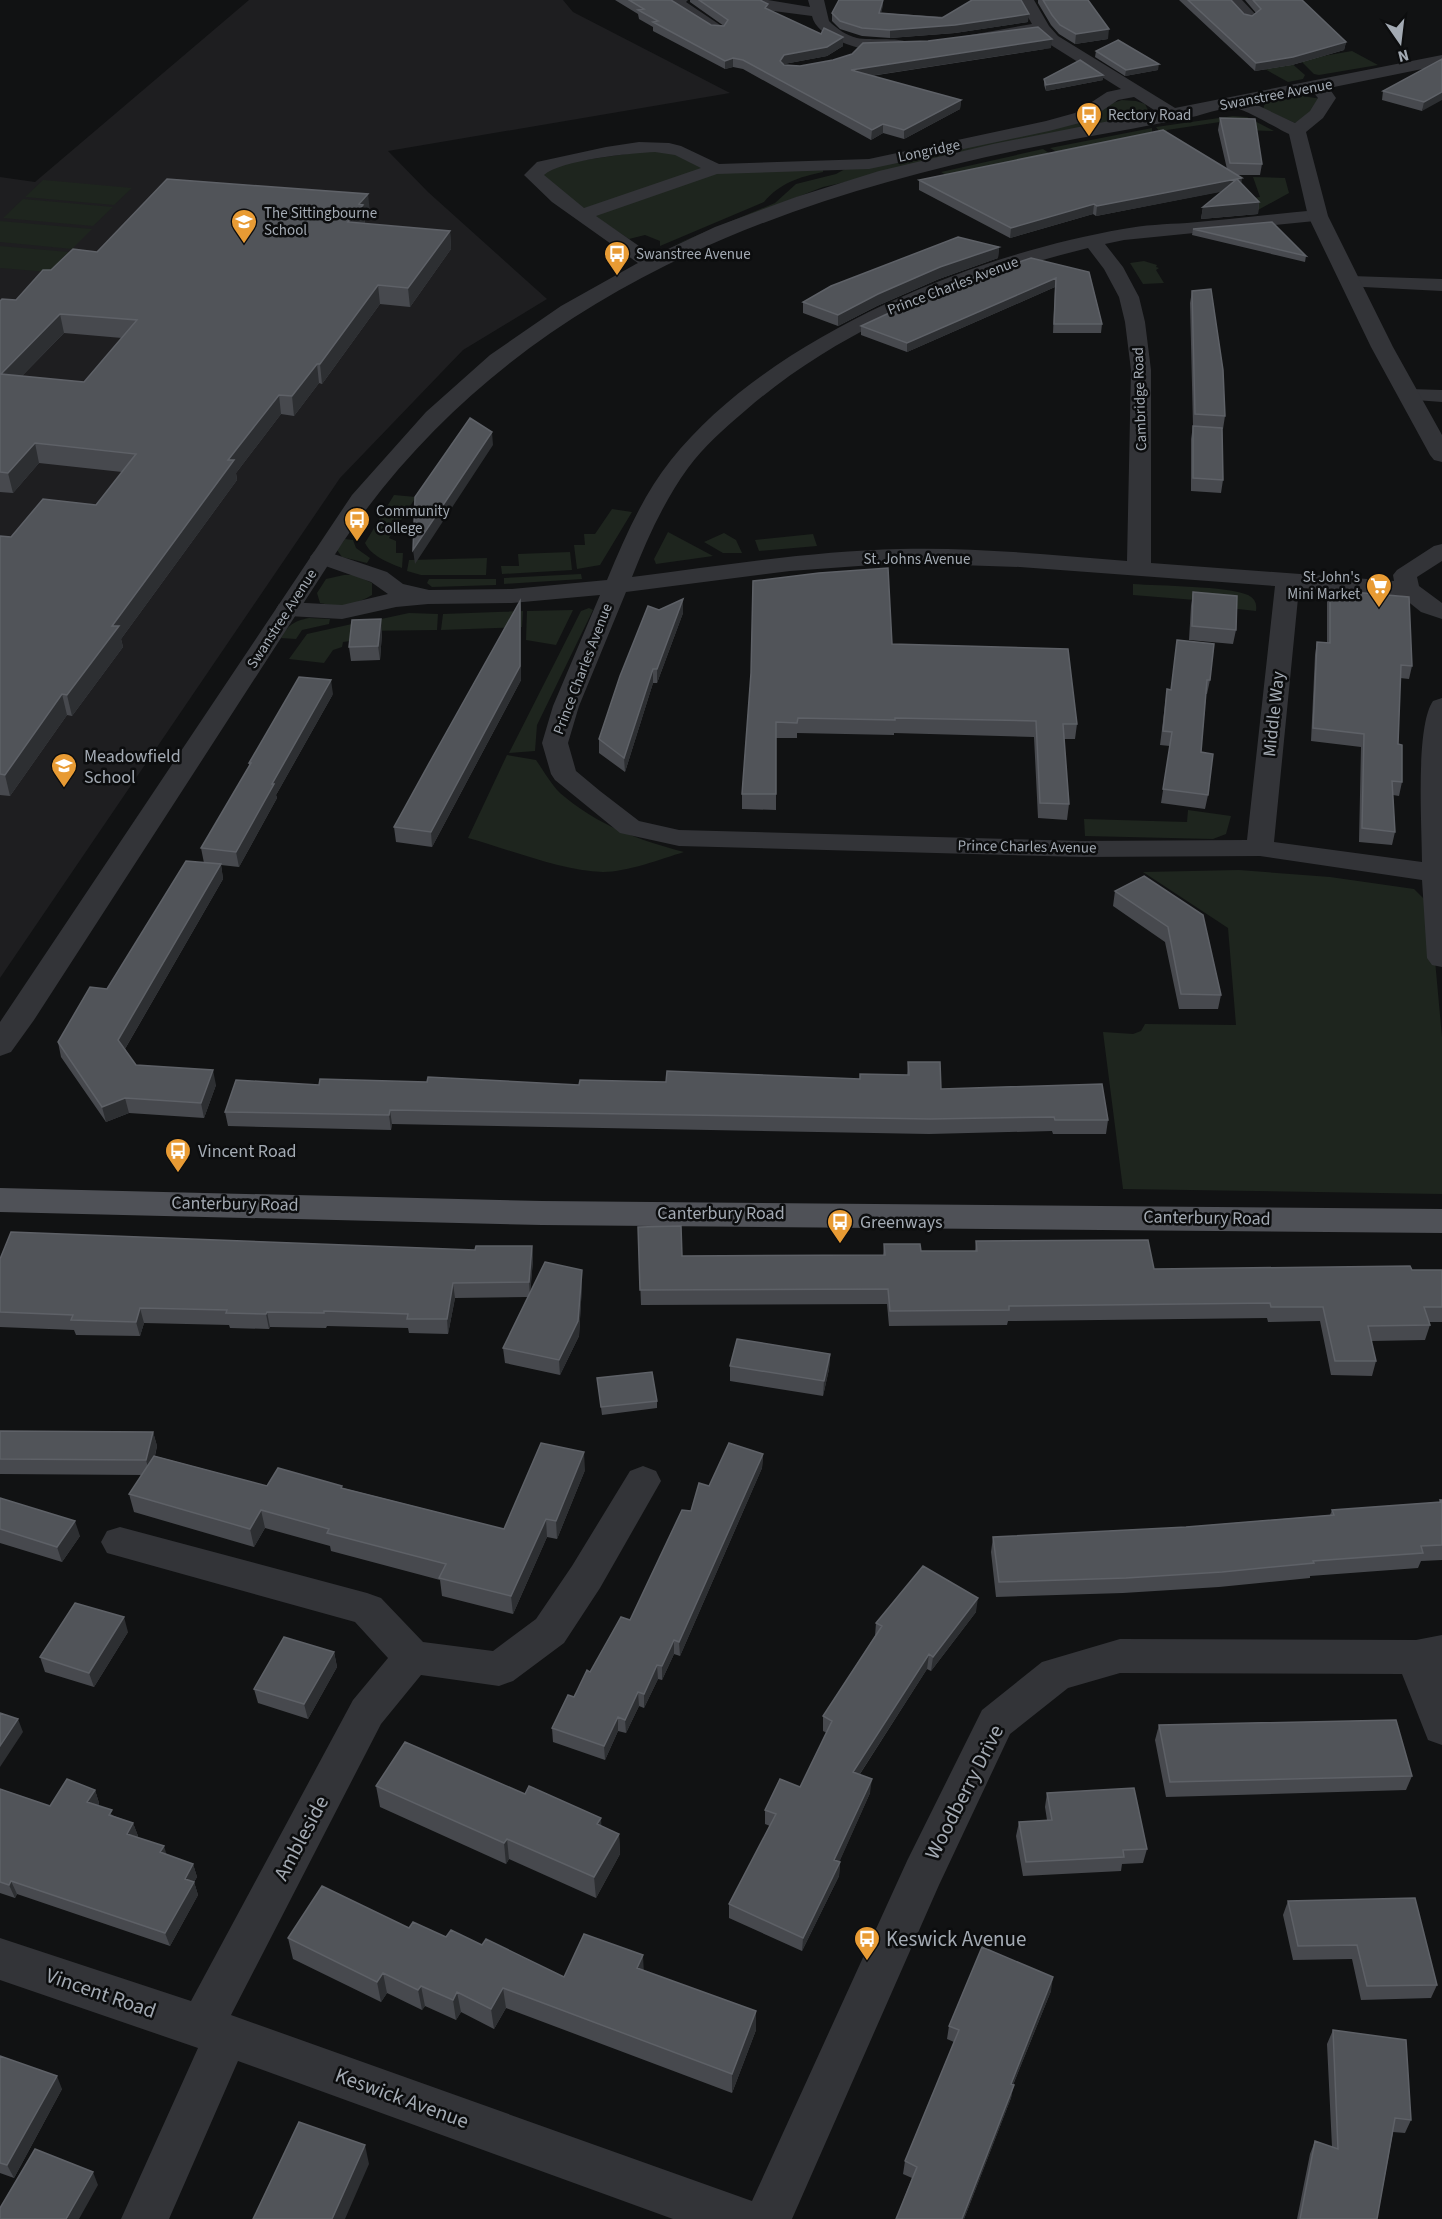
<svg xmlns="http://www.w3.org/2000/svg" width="1442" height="2219" font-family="'Source Sans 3',sans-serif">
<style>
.built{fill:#1e1e20}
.green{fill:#1e251e}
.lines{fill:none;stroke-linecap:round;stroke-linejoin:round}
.minor{fill:#333438;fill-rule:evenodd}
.tertiary{fill:#333438;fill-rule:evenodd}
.primary{fill:#4f5157;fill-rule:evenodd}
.wall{fill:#47494e;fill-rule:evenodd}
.shaded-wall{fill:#2d2f32}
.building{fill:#515459;stroke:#5e6167;stroke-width:1.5;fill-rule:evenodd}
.labels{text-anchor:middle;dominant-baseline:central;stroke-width:5;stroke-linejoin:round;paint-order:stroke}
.far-street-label{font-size:15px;fill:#a3aab3;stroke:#0c0d0e}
.far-poi-label{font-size:15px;fill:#a3aab3;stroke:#0c0d0e;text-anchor:start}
.street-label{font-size:18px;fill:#a3aab3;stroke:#0c0d0e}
.poi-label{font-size:18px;fill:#a3aab3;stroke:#0c0d0e;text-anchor:start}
.near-street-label{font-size:21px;fill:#a3aab3;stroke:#0c0d0e}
.near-poi-label{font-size:21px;fill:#a3aab3;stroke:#0c0d0e;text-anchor:start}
</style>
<rect width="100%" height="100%" fill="#111213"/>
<path class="built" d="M 249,0 L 563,0 L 573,12 L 730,93 L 388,151 L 428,192 L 547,299 L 463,350 L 340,478 L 0,978 L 0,177 L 35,182 Z"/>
<path class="green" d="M 1352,51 L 1378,65 L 1319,75 L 1314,74 L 1300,60 Z
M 1289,61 L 1305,75 L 1303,79 L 1288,82 L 1254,63 Z
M 1302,96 L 1322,99 L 1300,122 L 1295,123 L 1263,109 L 1265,103 Z
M 1122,100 L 1136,101 L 1145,104 L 1148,110 L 1141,116 L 823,187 L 669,247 L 775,203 L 796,184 L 836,174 L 847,168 L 1008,138 Z
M 1233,116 L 1247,117 L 1274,131 L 1242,130 L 1233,120 L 1167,130 L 1163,136 L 1156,127 Z
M 1152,128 L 1152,133 L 1057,152 L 1050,148 Z
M 668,148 L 715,172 L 823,170 L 823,172 C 799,177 780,183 764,202 L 660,246 L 660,241 L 645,235 L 629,239 L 533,175 L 543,166 Z
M 1043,149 L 1049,153 L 990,166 L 962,184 L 941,172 Z
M 1253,177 L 1285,178 L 1289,193 L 1258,210 L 1247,199 L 1260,197 Z
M 43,180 L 44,180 L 132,188 L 114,205 L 25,197 Z
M 23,199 L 113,207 L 93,226 L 3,218 Z
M 0,221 L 92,229 L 72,249 L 0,242 Z
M 0,246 L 69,252 L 49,272 L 0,268 Z
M 1144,261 L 1157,265 L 1156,267 L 1159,268 L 1156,270 L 1164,283 L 1143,284 L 1130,263 Z
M 394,495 L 416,497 L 389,538 L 396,541 L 396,553 L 403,553 L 402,568 C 389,563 371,556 365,543 Z
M 612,509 L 632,512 L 600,565 L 577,569 L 574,545 L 585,545 L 584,534 L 595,534 Z
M 668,532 L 713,556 L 656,564 L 654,559 Z
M 724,533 L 736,540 L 742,553 L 723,553 L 704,542 Z
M 813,534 L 817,546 L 759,551 L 755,540 Z
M 345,539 L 353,540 L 356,548 L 370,558 L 367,563 L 342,557 L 337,550 Z
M 570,552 L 572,570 L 502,574 L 501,566 L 519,566 L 518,554 Z
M 487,558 L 486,575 L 421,575 L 407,571 L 409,560 Z
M 581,574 L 582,579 L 504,584 L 504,578 Z
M 344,575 L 355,575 L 372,583 L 372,595 C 355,605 340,608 320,603 L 317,593 L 326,579 Z
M 429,579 L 496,579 L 496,585 L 432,587 L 427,583 Z
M 1133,584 C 1159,586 1227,586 1248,595 C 1255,599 1257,603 1256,611 L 1220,607 L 1220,602 L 1133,595 Z
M 589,608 L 593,610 L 537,725 L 535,751 L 509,753 L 581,611 Z
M 573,610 L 556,645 L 526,640 L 527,611 Z
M 523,611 L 522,627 L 441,630 L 443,614 Z
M 409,613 L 438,614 L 437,630 L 358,631 L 358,624 Z
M 309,618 L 330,619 L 329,624 L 302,630 L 296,639 L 281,638 C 288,625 294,621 309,618 Z
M 352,624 L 350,641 L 343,642 L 342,647 L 333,650 L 324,663 L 289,659 L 307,634 Z
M 507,755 L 536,760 C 543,770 551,784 560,793 C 597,825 638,840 684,852 C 661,859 627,872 603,872 C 562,871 508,849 468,838 Z
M 1188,810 L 1231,816 L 1226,834 L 1213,839 L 1085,836 L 1084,819 L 1187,822 Z
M 1239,870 L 1330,877 L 1414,889 L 1430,905 L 1442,1037 L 1442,1194 L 1123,1189 L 1103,1032 L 1133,1034 L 1141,1031 L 1145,1024 L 1236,1025 L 1228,928 L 1143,872 Z"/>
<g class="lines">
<path class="minor" d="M 666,0 L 688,0 L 686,2 L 726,29 L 724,32 L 712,32 L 668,4 Z
M 748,0 L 768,0 L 810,7 L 808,0 L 824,0 L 829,21 C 837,29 846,35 857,38 C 870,41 905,36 912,45 C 898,61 818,46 812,16 L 766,10 Z
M 1018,0 L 1034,0 L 1049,26 L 1058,36 L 1180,111 L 1183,115 L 1180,119 L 1168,119 L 1134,97 L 1118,100 L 1087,121 L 1049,131 L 869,169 L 717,174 L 596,216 L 659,260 L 662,264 L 659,268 L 645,268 L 552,202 L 524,175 L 537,162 L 606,147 L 639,142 L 669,143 L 681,146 L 719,164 L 869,159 L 1046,121 L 1075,113 L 1107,92 L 1121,89 L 1046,42 L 1038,33 L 1019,34 L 971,44 L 965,42 L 963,39 L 965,36 L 1032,24 ZM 655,152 L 675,155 L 701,168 L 584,208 L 544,175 C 560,160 631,153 655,152 Z
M 1225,0 L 1242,0 L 1258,17 L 1250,22 L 1244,20 Z
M 1318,210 L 1325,212 L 1327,216 L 1325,220 L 1124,240 L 1105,244 L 1123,267 L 1139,297 L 1145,322 L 1151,370 L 1151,563 L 1394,581 L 1393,575 L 1397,570 L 1434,546 L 1442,544 L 1442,561 L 1417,577 L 1419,586 L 1442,603 L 1442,619 L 1421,612 L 1401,596 L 1299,588 L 1274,842 L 1422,862 C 1422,827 1415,727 1433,701 L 1442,698 L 1442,967 L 1432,965 L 1427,958 L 1422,880 L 1260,856 L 1081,857 L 679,846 L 620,833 L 555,780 L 551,774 L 542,743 L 553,706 L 600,595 L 512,603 L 428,604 L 396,607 L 342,619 L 288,616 L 279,614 L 276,609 L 279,604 L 288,602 L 342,605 L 388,594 L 371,582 L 314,562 L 310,557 L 314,552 L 322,550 L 387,572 L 403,584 L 429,590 L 512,589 L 607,580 C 624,539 643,495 671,460 C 770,336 973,255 1123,229 C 1144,225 1166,224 1187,223 C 1230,219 1274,214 1318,210 ZM 1088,248 L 1104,269 L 1119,297 L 1125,322 L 1131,370 L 1127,561 C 1052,555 975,547 900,549 C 810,551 721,566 632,577 C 647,539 664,501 688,468 C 704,446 725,428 746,410 C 842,327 965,278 1088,248 ZM 900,563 L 1020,567 L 1275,586 L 1247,840 L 1081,841 L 679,830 L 639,821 L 600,791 L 576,771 L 568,743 L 579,706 L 626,592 L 790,571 Z
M 1351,276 L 1442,279 L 1442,291 L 1344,286 L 1341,282 L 1344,278 Z
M 1409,389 L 1442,390 L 1442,402 L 1402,399 L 1398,395 L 1402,391 Z
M 643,1466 L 656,1471 L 661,1481 L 600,1588 L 564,1643 L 513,1681 L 499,1686 L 421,1675 L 381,1724 L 231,2015 L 752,2201 L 907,1861 L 982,1710 L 1042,1662 L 1120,1639 L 1416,1640 L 1442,1635 L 1442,1745 L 1428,1740 L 1402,1674 L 1120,1673 L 1068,1688 L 1010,1734 L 939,1885 L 792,2219 L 673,2219 L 238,2061 L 169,2219 L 121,2219 L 198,2048 L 0,1980 L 0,1938 L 191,2001 L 353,1700 L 388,1658 L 355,1622 L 107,1553 L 101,1542 L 107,1531 L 120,1527 L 367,1593 L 381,1598 L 423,1642 L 493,1651 L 536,1619 L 572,1566 L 630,1471 Z"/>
<path class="tertiary" d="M 1442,55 L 1442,65 L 1329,88 L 1336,98 L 1323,118 L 1306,132 L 1328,216 L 1393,347 L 1442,435 L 1442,462 L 1434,460 L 1430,455 L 1371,347 L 1308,216 L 1289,134 C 1278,129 1245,109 1235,108 C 1222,107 1205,114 1192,117 C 1153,125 1114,132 1075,139 C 788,192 513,290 343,542 L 34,1020 L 11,1052 L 0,1056 L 0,1022 L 352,495 L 426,412 L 490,355 L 561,306 L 636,264 L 715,227 L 796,197 L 879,171 L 993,144 ZM 1313,92 L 1318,98 L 1310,111 L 1295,123 L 1255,104 Z"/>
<path class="primary" d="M 0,1188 L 542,1201 L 1442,1209 L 1442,1233 L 542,1225 L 0,1212 Z"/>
</g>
<path class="wall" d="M 615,0 L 671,0 L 711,25 L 724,26 L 690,2 L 690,0 L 760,0 L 768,10 L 843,46 L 827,56 L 784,64 L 784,65 L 800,66 L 1051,48 L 871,76 L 961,100 L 960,109 L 904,139 L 883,133 L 871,140 L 743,69 L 733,67 L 725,69 L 653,31 L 653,27 L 639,19 L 638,14 Z
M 883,0 L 881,13 L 1028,22 L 955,33 L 890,38 L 862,36 L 840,29 L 832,21 L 832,13 Z
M 1038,0 L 1088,0 L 1108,39 L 1075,44 L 1059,34 L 1051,25 L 1038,3 Z
M 1179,0 L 1231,0 L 1244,14 L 1252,16 L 1256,13 L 1245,0 L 1302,0 L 1346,42 L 1344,50 L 1292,65 L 1255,71 Z
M 1096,51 L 1158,70 L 1125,76 L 1095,57 Z
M 1442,59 L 1422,111 L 1382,100 L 1383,91 Z
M 1044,79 L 1103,80 L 1046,91 L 1044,85 Z
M 1220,118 L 1262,164 L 1260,175 L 1237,175 L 1241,183 L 1259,202 L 1258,214 L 1201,219 L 1203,207 L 1223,191 L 1096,216 L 1093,214 L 1010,238 L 919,190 L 919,180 L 1227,169 L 1218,130 Z
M 370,212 L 364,218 L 365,223 L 364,224 L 450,231 L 451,249 L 410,307 L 380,304 L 322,384 L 319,383 L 294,416 L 281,414 L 236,473 L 237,480 L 121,639 L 123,647 L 72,716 L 67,715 L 10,796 L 0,795 L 0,536 L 11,537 L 96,505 L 122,472 L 39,463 L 13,493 L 0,492 L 0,301 L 16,300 L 51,270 L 97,252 ZM 64,333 L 122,338 L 84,382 L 22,376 Z
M 1193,229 L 1306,256 L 1305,262 L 1192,235 Z
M 999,247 L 998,258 L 939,279 L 877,306 L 838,326 L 803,313 L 803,302 Z
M 1031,258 L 1102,324 L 1101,333 L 1053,333 L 1055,287 L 907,352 L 861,335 L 861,326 Z
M 1192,291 L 1225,416 L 1223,429 L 1222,429 L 1223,480 L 1221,493 L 1191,491 L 1191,439 L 1193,426 L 1190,303 Z
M 1330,590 L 1412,666 L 1409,679 L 1400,678 L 1398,744 L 1402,782 L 1399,796 L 1393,795 L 1395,832 L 1392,845 L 1359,842 L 1361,747 L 1311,741 L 1315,655 L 1317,642 L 1327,643 L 1327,602 Z
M 1193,592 L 1236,630 L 1233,644 L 1189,640 L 1191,606 Z
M 683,599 L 683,613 L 657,683 L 653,683 L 625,772 L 599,753 L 599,739 L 659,610 Z
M 520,601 L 521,615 L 521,680 L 432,847 L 396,842 L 394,827 Z
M 382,633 L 380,660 L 351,661 L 349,647 Z
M 1177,640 L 1210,680 L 1207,694 L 1206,694 L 1201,752 L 1208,795 L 1205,809 L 1161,803 L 1170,746 L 1160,745 L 1167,689 L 1171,690 Z
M 892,644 L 1077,724 L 1075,739 L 1064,739 L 1069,804 L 1067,820 L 1038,818 L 1034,737 L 894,733 L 894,735 L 797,733 L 797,738 L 776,738 L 776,810 L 742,809 L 742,794 L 751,673 Z
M 333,694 L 276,795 L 277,798 L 239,867 L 221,865 L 223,879 L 125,1049 L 136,1065 L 216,1085 L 204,1118 L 129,1113 L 106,1122 L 61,1057 L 58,1042 L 107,989 L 204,863 L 201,848 L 249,766 L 249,763 Z
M 1144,876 L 1221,995 L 1218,1009 L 1179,1009 L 1165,942 L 1113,906 L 1115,891 Z
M 908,1062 L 941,1089 L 1108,1120 L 1106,1134 L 1053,1134 L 1052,1131 L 929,1134 L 392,1124 L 391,1130 L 228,1126 L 225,1112 L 319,1085 L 579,1085 L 666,1082 L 860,1079 L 907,1075 Z
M 638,1227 L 682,1256 L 883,1255 L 884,1244 L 921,1251 L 975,1251 L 976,1241 L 1154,1269 L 1442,1270 L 1442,1322 L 1429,1322 L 1430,1325 L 1425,1340 L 1371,1341 L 1376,1361 L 1372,1376 L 1331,1375 L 1320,1321 L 1268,1322 L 1267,1318 L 1008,1321 L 1007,1325 L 889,1326 L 887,1304 L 641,1305 Z
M 532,1246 L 533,1260 L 530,1292 L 582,1285 L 579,1336 L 560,1375 L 505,1363 L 503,1348 L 528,1297 L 455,1298 L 448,1334 L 409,1333 L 408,1328 L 327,1326 L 326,1328 L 270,1327 L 269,1329 L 230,1328 L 229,1325 L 144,1323 L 140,1336 L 76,1335 L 74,1330 L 0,1327 L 0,1259 L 475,1250 Z
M 830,1354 L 829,1369 L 823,1396 L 730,1381 L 730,1366 Z
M 597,1378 L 657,1401 L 657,1408 L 602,1415 Z
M 0,1431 L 153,1432 L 157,1446 L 155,1456 L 267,1486 L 343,1488 L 504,1529 L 585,1470 L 557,1539 L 547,1537 L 513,1614 L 442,1596 L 440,1580 L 331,1551 L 330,1546 L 265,1528 L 254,1547 L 134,1512 L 129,1494 L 142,1475 L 0,1474 Z
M 763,1454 L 762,1468 L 680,1656 L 674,1654 L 662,1680 L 658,1679 L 644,1708 L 639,1706 L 626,1733 L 618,1731 L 605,1760 L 553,1742 L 552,1728 L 590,1672 L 630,1620 L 709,1486 Z
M 0,1498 L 80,1536 L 62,1562 L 0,1543 Z
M 1440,1500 L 1442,1500 L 1442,1560 L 1421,1561 L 1418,1568 L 1310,1576 L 1310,1578 L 1219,1587 L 1123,1593 L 996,1597 L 991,1552 L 993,1537 L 1186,1527 L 1330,1515 L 1332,1510 L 1439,1502 Z
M 976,1612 L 931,1671 L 927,1669 L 860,1774 L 870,1793 L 839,1862 L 840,1862 L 839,1876 L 802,1951 L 729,1918 L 729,1904 L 770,1826 L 765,1824 L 765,1810 L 800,1787 L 827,1733 L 823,1731 L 823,1716 L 875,1636 L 876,1623 Z
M 128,1632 L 94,1687 L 45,1672 L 40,1657 Z
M 334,1652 L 337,1667 L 308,1719 L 258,1703 L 254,1689 Z
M 1159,1725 L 1412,1776 L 1406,1790 L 1166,1797 L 1155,1740 Z
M 376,1786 L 525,1794 L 619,1834 L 620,1854 L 596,1898 L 509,1859 L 506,1864 L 380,1807 Z
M 0,1789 L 50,1806 L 95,1790 L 99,1803 L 98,1806 L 114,1816 L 133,1823 L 138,1836 L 137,1837 L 166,1855 L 193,1864 L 197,1877 L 194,1882 L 198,1895 L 170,1946 L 17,1894 L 15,1898 L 0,1893 Z
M 1047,1793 L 1147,1849 L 1143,1863 L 1122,1864 L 1121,1871 L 1023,1876 L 1016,1836 L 1019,1822 L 1047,1820 L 1045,1807 Z
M 1288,1901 L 1437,1985 L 1431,1998 L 1361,2000 L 1352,1959 L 1293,1960 L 1283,1915 Z
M 409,1928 L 482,1945 L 564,1977 L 643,1970 L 756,2030 L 732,2093 L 506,2008 L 494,2029 L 461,2012 L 456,2020 L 425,2006 L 422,2010 L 387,1993 L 381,2002 L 293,1959 L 288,1938 Z
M 1051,1991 L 1013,2085 L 1011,2098 L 964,2219 L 896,2219 L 912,2178 L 903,2174 L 905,2161 L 954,2042 L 947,2039 L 949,2026 Z
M 1333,2030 L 1411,2120 L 1405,2133 L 1393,2132 L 1377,2219 L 1297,2219 L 1310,2154 L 1315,2141 L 1332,2147 L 1327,2044 Z
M 0,2056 L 62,2089 L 14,2178 L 0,2173 Z"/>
<path class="shaded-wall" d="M 883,0 L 883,6 L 879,21 L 879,13 Z
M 1029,14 L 1028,22 L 955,33 L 890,38 L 890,30 Z
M 1109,29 L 1108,39 L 1075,44 L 1076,34 Z
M 843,37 L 843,46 L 827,56 L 784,64 L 780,70 L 780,61 L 784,55 Z
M 1052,39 L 1051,48 L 850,79 L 851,70 Z
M 1346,42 L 1344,50 L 1292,65 L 1255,71 L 1256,63 Z
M 733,58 L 733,67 L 725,69 L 725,61 Z
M 1159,64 L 1158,70 L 1125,76 L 1126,70 Z
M 1103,75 L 1103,80 L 1046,91 L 1046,85 Z
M 1442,92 L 1442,100 L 1422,111 L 1424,102 Z
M 961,100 L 960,109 L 904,139 L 904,130 Z
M 883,124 L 883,133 L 871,140 L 872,130 Z
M 1242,178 L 1241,188 L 1096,216 L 1097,206 Z
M 368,194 L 370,212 L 364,218 L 365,223 L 350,240 L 348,222 L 359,204 Z
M 1259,202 L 1258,214 L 1201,219 L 1203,207 Z
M 1094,204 L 1093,214 L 1010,238 L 1011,228 Z
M 450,231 L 451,249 L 410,307 L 408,288 Z
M 999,247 L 998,258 L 939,279 L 877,306 L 838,326 L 838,315 L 878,294 L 940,267 Z
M 1056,278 L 1055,287 L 907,352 L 907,343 Z
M 378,285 L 380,304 L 322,384 L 320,364 Z
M 60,314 L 64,333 L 5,393 L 1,374 Z
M 317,364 L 319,383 L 294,416 L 292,396 Z
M 279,395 L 281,414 L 236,473 L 237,480 L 121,639 L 123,647 L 72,716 L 67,695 L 112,626 L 228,460 Z
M 492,432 L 493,445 L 415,564 L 413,550 Z
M 35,443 L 39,463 L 13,493 L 8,473 Z
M 683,599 L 683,613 L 657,683 L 657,669 Z
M 520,601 L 521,615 L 521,680 L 432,847 L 431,832 Z
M 381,619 L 382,633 L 380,660 L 378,646 Z
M 653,669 L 653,683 L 625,772 L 624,758 Z
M 331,680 L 333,694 L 276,795 L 277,798 L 239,867 L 236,852 L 272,784 Z
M 62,694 L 67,715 L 10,796 L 5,775 Z
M 221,864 L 223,879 L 122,1054 L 118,1040 Z
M 213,1070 L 216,1085 L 204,1118 L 201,1103 Z
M 125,1098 L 129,1113 L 106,1122 L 102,1107 Z
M 390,1110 L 392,1124 L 391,1130 L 389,1115 Z
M 532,1246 L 533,1260 L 530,1297 L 529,1282 Z
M 582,1270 L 582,1285 L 579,1336 L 560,1375 L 559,1360 Z
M 453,1283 L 455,1298 L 448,1334 L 447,1319 Z
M 140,1308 L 144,1323 L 140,1336 L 136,1322 Z
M 267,1312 L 270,1327 L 269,1329 L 266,1314 Z
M 830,1354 L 829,1369 L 823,1396 L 824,1381 Z
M 153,1432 L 157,1446 L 150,1475 L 146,1460 Z
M 584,1452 L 585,1470 L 557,1539 L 556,1521 Z
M 763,1454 L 762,1468 L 680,1656 L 679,1642 Z
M 261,1510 L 265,1528 L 254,1547 L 250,1529 Z
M 546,1519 L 547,1537 L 513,1614 L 511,1596 Z
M 75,1521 L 80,1536 L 62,1562 L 57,1547 Z
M 978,1598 L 976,1612 L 931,1671 L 933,1657 Z
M 124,1617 L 128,1632 L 94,1687 L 89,1673 Z
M 674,1640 L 674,1654 L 662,1680 L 662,1666 Z
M 334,1652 L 337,1667 L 308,1719 L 304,1704 Z
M 929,1654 L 927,1669 L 852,1786 L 853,1772 Z
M 657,1665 L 658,1679 L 644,1708 L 644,1694 Z
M 638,1692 L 639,1706 L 626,1733 L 625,1720 Z
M 618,1717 L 618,1731 L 605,1760 L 604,1746 Z
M 18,1719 L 23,1732 L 0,1767 L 0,1746 Z
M 872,1779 L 870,1793 L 834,1874 L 834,1860 Z
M 95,1790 L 99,1803 L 92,1815 L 87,1802 Z
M 601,1818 L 602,1839 L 597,1824 Z
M 133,1823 L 138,1836 L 131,1847 L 127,1834 Z
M 619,1834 L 620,1854 L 596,1898 L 594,1877 Z
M 507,1839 L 509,1859 L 506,1864 L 504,1843 Z
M 164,1846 L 168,1859 L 160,1852 Z
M 840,1862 L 839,1876 L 802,1951 L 803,1938 Z
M 193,1864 L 197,1877 L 194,1882 L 198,1895 L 170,1946 L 165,1933 L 185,1879 Z
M 11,1881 L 17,1894 L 15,1898 L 9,1885 Z
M 643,1955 L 644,1975 L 637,1968 Z
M 383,1973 L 387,1993 L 381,2002 L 377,1982 Z
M 1053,1977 L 1051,1991 L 1008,2097 L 1011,2084 Z
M 421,1986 L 425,2006 L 422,2010 L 418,1990 Z
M 503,1988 L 506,2008 L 494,2029 L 491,2009 Z
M 457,1992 L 461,2012 L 456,2020 L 453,2000 Z
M 756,2011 L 756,2030 L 732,2093 L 732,2074 Z
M 57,2076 L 62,2089 L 14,2178 L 7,2165 Z
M 1014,2085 L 1011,2098 L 964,2219 L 962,2219 Z
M 365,2145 L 369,2164 L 345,2219 L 332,2219 Z
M 93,2172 L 98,2185 L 79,2219 L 66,2219 Z"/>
<path class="building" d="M 629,0 L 671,0 L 711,25 L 724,26 L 728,20 L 699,0 L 760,0 L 768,4 L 765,8 L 821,34 L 824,28 L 843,37 L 827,47 L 784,55 L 780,61 L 784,65 L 800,66 L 833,60 L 852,54 L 863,43 L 928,41 L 1038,27 L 1052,39 L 851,70 L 961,100 L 904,130 L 883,124 L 872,130 L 743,60 L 733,58 L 725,61 L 653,22 L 658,21 L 638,10 L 644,9 Z
M 839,0 L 883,0 L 879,13 L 942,18 L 972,0 L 1021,0 L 1029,14 L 955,25 L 890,30 L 862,28 L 840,21 L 832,13 Z
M 1043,0 L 1088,0 L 1109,29 L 1076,34 L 1060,25 L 1052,15 Z
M 1188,0 L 1231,0 L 1244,14 L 1252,16 L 1261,9 L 1253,0 L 1302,0 L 1346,42 L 1293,57 L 1256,63 Z
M 1118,40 L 1159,64 L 1126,70 L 1096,51 Z
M 1442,59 L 1442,92 L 1424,102 L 1383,91 Z
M 1080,60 L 1103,75 L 1046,85 L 1044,79 Z
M 1220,118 L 1255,119 L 1262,164 L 1230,163 Z
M 1163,130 L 1242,178 L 1097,206 L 1094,204 L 1011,228 L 919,180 Z
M 167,179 L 368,194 L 359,204 L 363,205 L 348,222 L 450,231 L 408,288 L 378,285 L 320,364 L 317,364 L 292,396 L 279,395 L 228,460 L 234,460 L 112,626 L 119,626 L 67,695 L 62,694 L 5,775 L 0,774 L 0,536 L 11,537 L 43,499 L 96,505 L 136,454 L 35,443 L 8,473 L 0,472 L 0,301 L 2,299 L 16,300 L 43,270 L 51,270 L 73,249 L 97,252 ZM 60,314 L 137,320 L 84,382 L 1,374 Z
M 1237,179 L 1259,202 L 1203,207 Z
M 1272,222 L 1306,256 L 1193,229 Z
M 958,237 L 999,247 L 940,267 L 878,294 L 838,315 L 803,302 L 831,286 Z
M 1031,258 L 1089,272 L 1102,324 L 1054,324 L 1056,278 L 907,343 L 861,326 L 952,284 Z
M 1211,289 L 1223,370 L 1225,416 L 1195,414 L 1192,291 Z
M 470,418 L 492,432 L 413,550 L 415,497 Z
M 1193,426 L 1222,428 L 1223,480 L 1193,478 Z
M 888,568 L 892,644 L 1068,649 L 1077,724 L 1063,724 L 1069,804 L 1040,803 L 1036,721 L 895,718 L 895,720 L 798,718 L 797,723 L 776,722 L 776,794 L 742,794 L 751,673 L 753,581 L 819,573 Z
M 1330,590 L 1409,597 L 1412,666 L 1401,665 L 1398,744 L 1402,745 L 1402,782 L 1392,781 L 1395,832 L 1362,828 L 1364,734 L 1313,728 L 1317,642 L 1330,643 Z
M 1193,592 L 1237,596 L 1236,630 L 1192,626 Z
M 683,599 L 657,669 L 653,669 L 624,758 L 599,739 L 620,676 L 648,606 L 659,610 Z
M 520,601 L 520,666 L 431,832 L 394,827 L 432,758 Z
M 381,619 L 378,646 L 349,647 L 352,620 Z
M 1177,640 L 1214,644 L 1210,680 L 1207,680 L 1201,752 L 1213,754 L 1208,795 L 1163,789 L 1172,732 L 1163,731 L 1167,689 L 1171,690 Z
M 299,677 L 331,680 L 272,784 L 274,784 L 236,852 L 201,848 L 251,763 L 249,763 Z
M 186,861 L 221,864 L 118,1040 L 136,1065 L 213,1070 L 201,1103 L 125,1098 L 102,1107 L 58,1042 L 90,987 L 107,989 Z
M 1144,876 L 1203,915 L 1221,995 L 1181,994 L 1168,927 L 1115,891 Z
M 908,1062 L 940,1062 L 941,1089 L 1102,1084 L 1108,1120 L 1055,1120 L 1054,1117 L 930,1119 L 390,1110 L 389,1115 L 225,1112 L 236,1080 L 319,1085 L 320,1079 L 427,1082 L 428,1077 L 579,1085 L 580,1080 L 666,1082 L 667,1071 L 860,1079 L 860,1074 L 909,1075 Z
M 681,1226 L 682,1256 L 885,1255 L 884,1244 L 920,1244 L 921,1251 L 977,1251 L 976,1241 L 1148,1240 L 1154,1269 L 1410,1266 L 1412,1270 L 1442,1270 L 1442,1307 L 1424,1307 L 1430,1325 L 1368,1326 L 1376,1361 L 1335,1361 L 1323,1307 L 1271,1307 L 1270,1303 L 1009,1306 L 1009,1310 L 890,1311 L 888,1289 L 640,1290 L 638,1227 Z
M 11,1232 L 475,1250 L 476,1246 L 532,1246 L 529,1282 L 453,1283 L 447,1319 L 407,1319 L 408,1314 L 324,1311 L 324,1313 L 267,1312 L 266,1314 L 226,1313 L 227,1310 L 140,1308 L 136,1322 L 71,1320 L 73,1315 L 0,1312 L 0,1259 Z
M 545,1262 L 582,1270 L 578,1321 L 559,1360 L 503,1348 Z
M 737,1339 L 830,1354 L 824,1381 L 730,1366 Z
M 652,1372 L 657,1401 L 601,1407 L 597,1378 Z
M 0,1431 L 153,1432 L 146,1460 L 0,1459 Z
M 541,1443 L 584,1452 L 556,1521 L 546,1519 L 511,1596 L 439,1578 L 446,1564 L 327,1533 L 329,1529 L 261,1510 L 250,1529 L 129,1494 L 154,1456 L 267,1486 L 278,1468 L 342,1486 L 341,1488 L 504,1529 Z
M 729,1443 L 763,1454 L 679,1642 L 674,1640 L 662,1666 L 657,1665 L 644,1694 L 638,1692 L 625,1720 L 618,1717 L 604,1746 L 552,1728 L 568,1695 L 574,1697 L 587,1670 L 590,1672 L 621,1617 L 630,1620 L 682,1510 L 691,1511 L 699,1483 L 709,1486 Z
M 0,1498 L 75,1521 L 57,1547 L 0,1529 Z
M 1440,1500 L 1442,1500 L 1442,1545 L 1421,1546 L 1423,1553 L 1313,1561 L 1314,1563 L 1222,1572 L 1126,1578 L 999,1582 L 993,1537 L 1186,1527 L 1334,1515 L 1332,1510 L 1441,1502 Z
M 923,1566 L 978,1598 L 933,1657 L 929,1654 L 853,1772 L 872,1779 L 834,1860 L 840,1862 L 803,1938 L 729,1904 L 776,1814 L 765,1810 L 780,1779 L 800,1787 L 832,1721 L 823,1716 L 882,1626 L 876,1623 Z
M 75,1603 L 124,1617 L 89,1673 L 40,1657 Z
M 284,1637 L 334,1652 L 304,1704 L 254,1689 Z
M 0,1713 L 18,1719 L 0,1746 Z
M 1396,1720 L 1412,1776 L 1170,1782 L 1159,1725 Z
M 405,1742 L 525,1794 L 529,1786 L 601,1818 L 597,1824 L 619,1834 L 594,1877 L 507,1839 L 504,1843 L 376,1786 Z
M 67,1779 L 95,1790 L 87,1802 L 112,1810 L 109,1815 L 133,1823 L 127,1834 L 164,1846 L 160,1852 L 193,1864 L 185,1879 L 194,1882 L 165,1933 L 11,1881 L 9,1885 L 0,1882 L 0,1789 L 50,1806 Z
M 1134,1788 L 1147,1849 L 1123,1850 L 1124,1857 L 1026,1862 L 1019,1822 L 1052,1820 L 1047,1793 Z
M 322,1886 L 409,1928 L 413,1922 L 446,1937 L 451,1930 L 482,1945 L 486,1939 L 564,1977 L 584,1934 L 643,1955 L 637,1968 L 756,2011 L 732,2074 L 503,1988 L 491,2009 L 457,1992 L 453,2000 L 421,1986 L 418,1990 L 383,1973 L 377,1982 L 288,1938 Z
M 1415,1898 L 1437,1985 L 1367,1986 L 1357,1945 L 1298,1946 L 1288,1901 Z
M 982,1947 L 1053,1977 L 1011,2084 L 1014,2085 L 962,2219 L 896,2219 L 917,2167 L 905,2161 L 959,2030 L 949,2026 Z
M 1333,2030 L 1406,2040 L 1411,2120 L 1395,2118 L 1377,2219 L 1300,2219 L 1315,2141 L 1338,2149 Z
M 0,2056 L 57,2076 L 7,2165 L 0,2163 Z
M 299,2122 L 365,2145 L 332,2219 L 253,2219 Z
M 35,2149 L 93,2172 L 66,2219 L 0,2219 L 0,2208 Z"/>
<defs>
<symbol id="bus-pin" viewBox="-11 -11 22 30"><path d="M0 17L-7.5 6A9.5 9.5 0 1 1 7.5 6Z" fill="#e89b34" stroke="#0c0d0e"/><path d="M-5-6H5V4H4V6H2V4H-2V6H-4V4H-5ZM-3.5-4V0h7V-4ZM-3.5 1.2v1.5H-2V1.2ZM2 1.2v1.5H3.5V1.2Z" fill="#fff"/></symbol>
<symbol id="school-pin" viewBox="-11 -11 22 30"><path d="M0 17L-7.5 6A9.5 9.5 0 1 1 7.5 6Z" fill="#e89b34" stroke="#0c0d0e"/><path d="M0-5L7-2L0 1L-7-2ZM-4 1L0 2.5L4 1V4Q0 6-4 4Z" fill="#fff"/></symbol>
<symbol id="supermarket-pin" viewBox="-11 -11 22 30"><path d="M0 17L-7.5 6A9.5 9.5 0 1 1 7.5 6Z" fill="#e89b34" stroke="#0c0d0e"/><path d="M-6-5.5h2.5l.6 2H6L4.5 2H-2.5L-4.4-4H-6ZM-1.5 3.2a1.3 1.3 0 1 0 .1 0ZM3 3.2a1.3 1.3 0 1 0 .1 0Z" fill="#fff"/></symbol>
</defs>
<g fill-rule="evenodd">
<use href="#bus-pin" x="1074" y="100" width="30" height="40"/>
<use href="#school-pin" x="229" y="207" width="30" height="40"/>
<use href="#bus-pin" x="602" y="239" width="30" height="40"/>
<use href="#bus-pin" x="342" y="505" width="30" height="40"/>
<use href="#supermarket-pin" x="1364" y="571" width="30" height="40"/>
<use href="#school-pin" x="49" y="751" width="30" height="40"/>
<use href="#bus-pin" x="163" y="1136" width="30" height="40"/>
<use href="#bus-pin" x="825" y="1207" width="30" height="40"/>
<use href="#bus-pin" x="852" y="1924" width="30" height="40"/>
</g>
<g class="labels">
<g class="far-street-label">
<text transform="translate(1276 95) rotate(-11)">Swanstree Avenue</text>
<text transform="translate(929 151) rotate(-12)">Longridge</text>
<text transform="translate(953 286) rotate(-21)">Prince Charles Avenue</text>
<text transform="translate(1140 399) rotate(-92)">Cambridge Road</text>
<text x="917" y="559">St. Johns Avenue</text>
<text transform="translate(282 619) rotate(-57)">Swanstree Avenue</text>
<text transform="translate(583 669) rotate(-69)">Prince Charles Avenue</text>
<text transform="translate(1027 847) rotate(1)">Prince Charles Avenue</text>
</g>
<g class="far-poi-label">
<text x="1108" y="115">Rectory Road</text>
<text x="264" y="213">The Sittingbourne<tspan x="264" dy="17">School</tspan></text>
<text x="636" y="254">Swanstree Avenue</text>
<text x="376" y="511">Community<tspan x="376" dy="17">College</tspan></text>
<text x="1360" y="577" text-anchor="end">St John's<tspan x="1360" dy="17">Mini Market</tspan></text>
</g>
<g class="street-label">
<text transform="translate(1274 714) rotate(-84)">Middle Way</text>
<text transform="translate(235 1204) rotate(1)">Canterbury Road</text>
<text x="721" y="1213">Canterbury Road</text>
<text transform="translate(1207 1218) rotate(1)">Canterbury Road</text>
</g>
<g class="poi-label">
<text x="84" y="756">Meadowfield<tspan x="84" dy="21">School</tspan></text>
<text x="198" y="1151">Vincent Road</text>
<text x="860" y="1222">Greenways</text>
</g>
<g class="near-street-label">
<text transform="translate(964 1792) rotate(-63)">Woodberry Drive</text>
<text transform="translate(301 1838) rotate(-62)">Ambleside</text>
<text transform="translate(101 1993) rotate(19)">Vincent Road</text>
<text transform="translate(402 2098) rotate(20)">Keswick Avenue</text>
</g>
<g class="near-poi-label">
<text x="886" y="1939">Keswick Avenue</text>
</g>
</g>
<g transform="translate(1400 42) rotate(166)" stroke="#0c0d0e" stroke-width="4.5" paint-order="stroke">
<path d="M0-4.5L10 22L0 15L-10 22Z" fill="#a3aab3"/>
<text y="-9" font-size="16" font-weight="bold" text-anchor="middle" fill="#a3aab3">N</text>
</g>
</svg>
